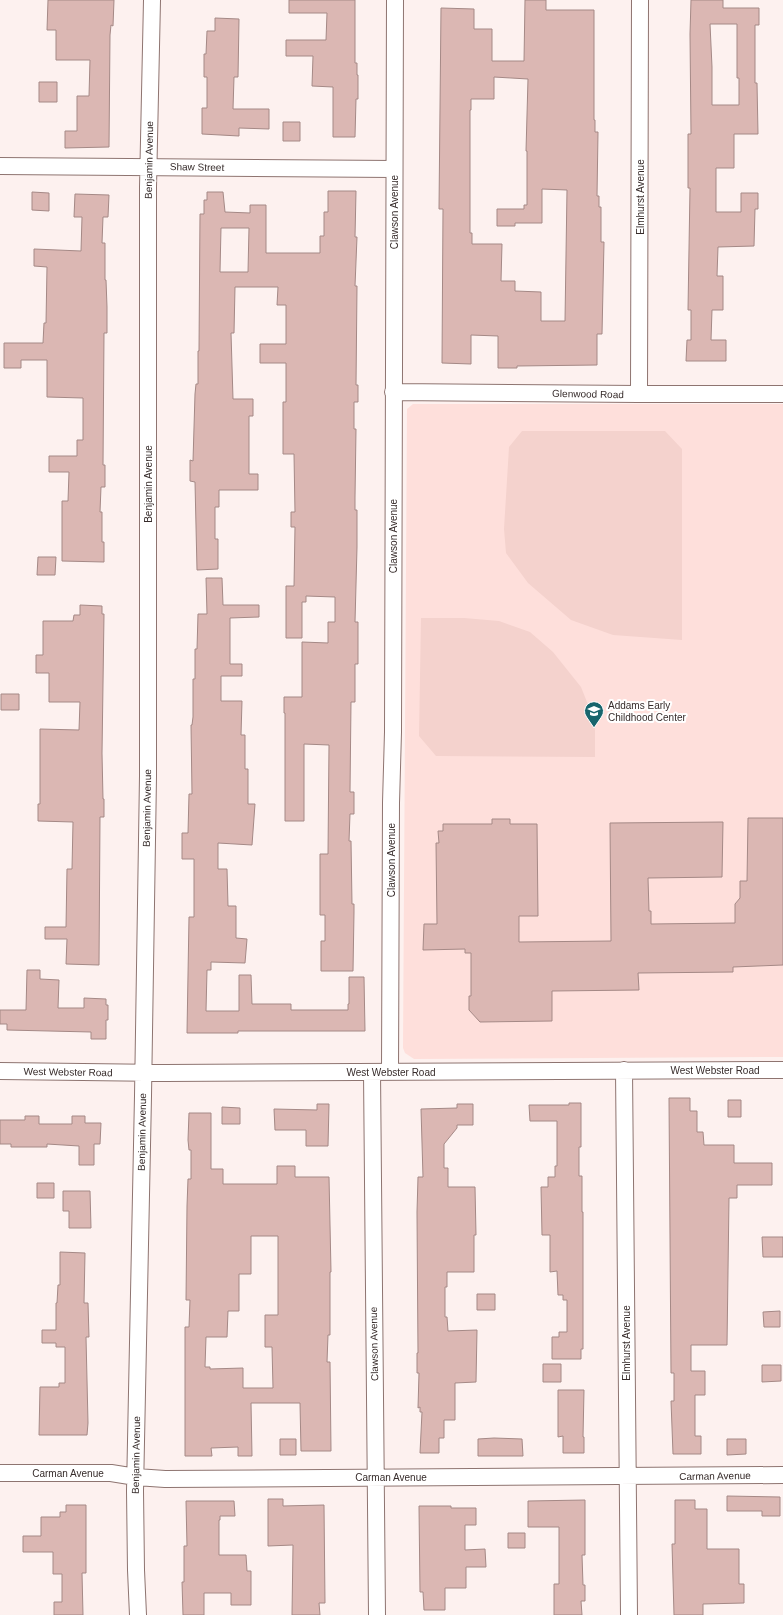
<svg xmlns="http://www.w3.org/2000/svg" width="783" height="1615" font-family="Helvetica,sans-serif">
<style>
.built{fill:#fedfdb}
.green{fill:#f4d2cd}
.building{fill:#dbb7b3;stroke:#a58986;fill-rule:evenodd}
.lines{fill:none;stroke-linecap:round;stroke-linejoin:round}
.minor-casing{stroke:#8e7470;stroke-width:18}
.minor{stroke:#fff;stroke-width:16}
.labels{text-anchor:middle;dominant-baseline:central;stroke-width:4;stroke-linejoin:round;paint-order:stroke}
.street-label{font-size:10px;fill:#362b2a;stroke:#fff}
.poi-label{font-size:10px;fill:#362b2a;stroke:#fff;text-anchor:start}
</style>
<rect width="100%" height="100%" fill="#fdf1ef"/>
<path class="built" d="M 413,404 L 783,404 L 783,1057 L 414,1059 L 405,1053 L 403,1048 L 407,409 Z"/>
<path class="green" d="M 522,431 L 665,431 L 682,449 L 682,640 L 613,635 L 571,620 L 528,583 L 506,553 L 504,529 L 509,447 Z
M 421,618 L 464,618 L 499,621 L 530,632 L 553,652 L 581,687 L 595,722 L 595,757 L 436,756 L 419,736 Z"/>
<path class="building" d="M 48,0 L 114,0 L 113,26 L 111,25 L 110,35 L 109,147 L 65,148 L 65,131 L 77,131 L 77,96 L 89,96 L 90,60 L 56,60 L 56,30 L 47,30 Z
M 289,0 L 355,0 L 355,63 L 357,63 L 357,75 L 358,75 L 358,99 L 356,99 L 355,137 L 333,137 L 333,87 L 312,86 L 313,56 L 286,56 L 286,40 L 326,40 L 327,13 L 289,13 Z
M 525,0 L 546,0 L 546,10 L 594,10 L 594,120 L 595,120 L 595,132 L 598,132 L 597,196 L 599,196 L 599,207 L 601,207 L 601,242 L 604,242 L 602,334 L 597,334 L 597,365 L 517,366 L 517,368 L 498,368 L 498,336 L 471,335 L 471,364 L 442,363 L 443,209 L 439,209 L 441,8 L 474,9 L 474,29 L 492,29 L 492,61 L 524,61 ZM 494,77 L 528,79 L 526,151 L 527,151 L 527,205 L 524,205 L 524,209 L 497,209 L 497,226 L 515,226 L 515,223 L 542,223 L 542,189 L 567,190 L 565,321 L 541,321 L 541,292 L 515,291 L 515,281 L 501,281 L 502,244 L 472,244 L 472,233 L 470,233 L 470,110 L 471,110 L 471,99 L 494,99 Z
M 691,0 L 723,0 L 723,8 L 759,8 L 759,25 L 755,25 L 755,83 L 757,83 L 758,134 L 734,134 L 734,168 L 716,168 L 716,212 L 741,212 L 741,193 L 758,193 L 758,209 L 755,209 L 754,246 L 718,247 L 717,276 L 723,276 L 723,310 L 712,310 L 711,340 L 726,340 L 726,361 L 686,361 L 687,340 L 691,340 L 691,310 L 688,310 L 690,188 L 688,188 L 688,134 L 691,134 L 690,34 ZM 710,24 L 737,24 L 737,78 L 739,78 L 739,105 L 712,105 L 712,67 Z
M 215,18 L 239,19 L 238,77 L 234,77 L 233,109 L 269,109 L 269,129 L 239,128 L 239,136 L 202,134 L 202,108 L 207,108 L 207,77 L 204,77 L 204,54 L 206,54 L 207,31 L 215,31 Z
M 39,82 L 57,82 L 57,102 L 39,102 Z
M 283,122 L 300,122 L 300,141 L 283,141 Z
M 328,191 L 356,191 L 355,237 L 357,237 L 355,286 L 357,286 L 356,385 L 358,385 L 358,402 L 354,402 L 354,429 L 356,429 L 355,497 L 355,510 L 357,510 L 357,547 L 355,622 L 358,622 L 358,664 L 355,664 L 355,702 L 351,702 L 350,792 L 354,792 L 354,814 L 350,814 L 349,841 L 351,841 L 352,904 L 354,904 L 354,912 L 353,971 L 321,971 L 321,941 L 325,941 L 325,915 L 320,915 L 320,854 L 328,854 L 329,745 L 304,744 L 304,821 L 285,821 L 285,713 L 284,713 L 284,697 L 302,697 L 302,642 L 328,643 L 328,622 L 335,622 L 335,597 L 306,596 L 306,602 L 302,602 L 302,638 L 286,638 L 286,586 L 294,586 L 295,527 L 291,527 L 291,512 L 295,512 L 294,454 L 283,454 L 283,402 L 286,402 L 286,363 L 260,363 L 260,344 L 286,344 L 286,305 L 277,305 L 278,287 L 235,287 L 234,333 L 231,333 L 233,399 L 253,399 L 253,416 L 249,416 L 249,474 L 258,474 L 258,490 L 219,490 L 219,507 L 215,507 L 215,539 L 218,539 L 218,569 L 197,570 L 195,482 L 190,481 L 190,460 L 193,461 L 195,394 L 196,384 L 198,384 L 198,351 L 199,351 L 200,214 L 204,214 L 204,200 L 207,200 L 207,192 L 223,192 L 225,212 L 250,213 L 250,205 L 266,205 L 266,253 L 320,253 L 320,236 L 324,236 L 324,212 L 328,212 ZM 221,228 L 249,228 L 248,272 L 220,272 Z
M 32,192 L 49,193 L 49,211 L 32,210 Z
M 75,194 L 109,195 L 108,217 L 103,217 L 102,243 L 105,243 L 105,280 L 106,280 L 107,307 L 107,333 L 104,333 L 103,465 L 105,465 L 105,487 L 101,487 L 100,512 L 102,512 L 102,542 L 104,542 L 104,562 L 62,561 L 62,501 L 68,501 L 69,472 L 49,472 L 49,456 L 77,456 L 77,440 L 83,440 L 83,398 L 47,397 L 47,360 L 21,360 L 21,368 L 4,368 L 4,343 L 43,343 L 44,323 L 46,323 L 47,267 L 34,266 L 34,249 L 81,251 L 82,217 L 74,217 Z
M 38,557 L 56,557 L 55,575 L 37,575 Z
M 206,578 L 222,578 L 223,605 L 259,605 L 259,617 L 230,618 L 230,664 L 242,664 L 242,676 L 221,676 L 221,701 L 242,701 L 241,735 L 245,735 L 245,769 L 248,769 L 248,804 L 255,804 L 252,845 L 218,843 L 218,869 L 227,869 L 228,906 L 236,906 L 236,938 L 247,939 L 245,963 L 211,962 L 211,970 L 207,970 L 206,1011 L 239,1011 L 239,975 L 251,975 L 252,1004 L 291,1004 L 291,1010 L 348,1010 L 348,1004 L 349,1004 L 349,977 L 364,977 L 365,1031 L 238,1031 L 238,1033 L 187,1033 L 189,917 L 194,917 L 194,859 L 182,859 L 182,833 L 188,833 L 189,794 L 192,794 L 191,725 L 192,725 L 193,717 L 193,679 L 195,679 L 195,649 L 197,649 L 198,614 L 207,614 Z
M 80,605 L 102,606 L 102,614 L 104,614 L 102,753 L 103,799 L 104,799 L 104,817 L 100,817 L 99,965 L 66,964 L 67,939 L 45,939 L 45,927 L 66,927 L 67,869 L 72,869 L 73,822 L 38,821 L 38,804 L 40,804 L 40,729 L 79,730 L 80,702 L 49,702 L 49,673 L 36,673 L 36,655 L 43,655 L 43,621 L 73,621 L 74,615 L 80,615 Z
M 1,694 L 19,694 L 19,710 L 1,710 Z
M 748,818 L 783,818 L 783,965 L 733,967 L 733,972 L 638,973 L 639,990 L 552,991 L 552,1021 L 480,1022 L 469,1010 L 469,996 L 471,996 L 471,953 L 465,953 L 465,949 L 423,950 L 424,924 L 437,924 L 436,843 L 439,843 L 438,831 L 443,831 L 443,824 L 492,824 L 492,819 L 510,819 L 510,824 L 537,824 L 538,916 L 519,916 L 519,942 L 611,941 L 610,823 L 723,822 L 722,877 L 648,878 L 649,911 L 651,911 L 651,924 L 735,923 L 735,904 L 740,898 L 740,881 L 747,881 Z
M 27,970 L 40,970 L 40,979 L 59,980 L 58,1008 L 84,1008 L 84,998 L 106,999 L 106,1005 L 108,1005 L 108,1020 L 106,1020 L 106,1039 L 91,1039 L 91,1032 L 7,1030 L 7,1024 L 0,1024 L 0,1010 L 26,1010 Z
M 669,1098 L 690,1098 L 690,1111 L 697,1111 L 697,1132 L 703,1132 L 704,1145 L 734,1145 L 734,1163 L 772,1163 L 772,1185 L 737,1185 L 737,1198 L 729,1198 L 727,1345 L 691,1345 L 691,1371 L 705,1371 L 705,1395 L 695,1395 L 695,1436 L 701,1436 L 701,1454 L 673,1454 L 671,1401 L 674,1401 L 674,1373 L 671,1373 Z
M 728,1100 L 741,1100 L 741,1117 L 728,1117 Z
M 569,1103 L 581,1103 L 581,1147 L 579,1147 L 579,1176 L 582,1176 L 582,1212 L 583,1212 L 583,1349 L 581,1349 L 581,1359 L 552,1359 L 552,1337 L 559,1337 L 559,1332 L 567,1332 L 567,1300 L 563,1300 L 563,1295 L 558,1295 L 557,1271 L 550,1272 L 550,1235 L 542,1235 L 541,1187 L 548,1187 L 548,1177 L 555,1177 L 555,1166 L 557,1166 L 557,1121 L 530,1121 L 529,1105 L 569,1105 Z
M 317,1104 L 329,1104 L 328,1146 L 306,1146 L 306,1130 L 275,1130 L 274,1109 L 317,1110 Z
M 457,1104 L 473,1104 L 473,1125 L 457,1125 L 457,1128 L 444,1144 L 444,1168 L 448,1168 L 448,1187 L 475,1187 L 476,1235 L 474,1235 L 474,1272 L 447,1272 L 447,1287 L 445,1287 L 445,1317 L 447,1317 L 448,1331 L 477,1330 L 476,1382 L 455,1383 L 455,1420 L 444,1420 L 444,1438 L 439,1438 L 439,1453 L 420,1453 L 422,1412 L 420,1412 L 420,1407 L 418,1408 L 419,1373 L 417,1373 L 417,1353 L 418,1353 L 417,1212 L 418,1177 L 423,1177 L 421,1109 L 457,1108 Z
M 222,1107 L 240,1108 L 240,1124 L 222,1124 Z
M 189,1113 L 211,1113 L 211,1169 L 223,1169 L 223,1184 L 277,1184 L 277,1166 L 295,1166 L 295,1177 L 329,1177 L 331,1272 L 330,1272 L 330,1335 L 328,1335 L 327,1362 L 330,1362 L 331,1451 L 301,1451 L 300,1403 L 251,1403 L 252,1456 L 238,1456 L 238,1447 L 211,1448 L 212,1456 L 185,1456 L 185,1327 L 189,1327 L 190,1300 L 186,1300 L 187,1206 L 188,1179 L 191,1179 L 191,1150 L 189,1150 L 188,1140 ZM 251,1236 L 278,1236 L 278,1315 L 265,1315 L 265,1347 L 272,1347 L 273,1388 L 243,1388 L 243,1368 L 210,1369 L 210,1367 L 205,1367 L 206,1337 L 227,1337 L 228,1311 L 239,1311 L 239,1274 L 251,1274 Z
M 25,1116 L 39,1116 L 39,1124 L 72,1124 L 72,1116 L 85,1116 L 85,1123 L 101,1123 L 100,1144 L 94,1144 L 94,1165 L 79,1165 L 79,1146 L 47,1144 L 47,1147 L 11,1147 L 11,1144 L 0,1144 L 0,1120 L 25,1120 Z
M 37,1183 L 54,1183 L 54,1198 L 37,1198 Z
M 63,1191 L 90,1191 L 91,1228 L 69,1228 L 69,1211 L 63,1211 Z
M 762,1237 L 783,1237 L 783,1257 L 763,1257 Z
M 60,1252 L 85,1253 L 84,1303 L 88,1303 L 89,1337 L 86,1337 L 88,1423 L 87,1435 L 39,1435 L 40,1387 L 59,1387 L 59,1383 L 65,1383 L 65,1347 L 56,1347 L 56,1343 L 42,1343 L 42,1330 L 56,1330 L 56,1303 L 57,1303 L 58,1285 L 60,1285 Z
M 477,1294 L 495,1294 L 495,1310 L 477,1310 Z
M 780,1311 L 780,1327 L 764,1327 L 763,1312 Z
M 543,1364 L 561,1364 L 561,1382 L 543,1382 Z
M 762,1365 L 781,1365 L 781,1381 L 762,1382 Z
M 558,1390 L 584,1390 L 583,1437 L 584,1437 L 584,1453 L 563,1453 L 563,1436 L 558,1437 Z
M 494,1438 L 522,1439 L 523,1456 L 478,1456 L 478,1439 Z
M 280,1439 L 296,1439 L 296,1455 L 280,1455 Z
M 727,1439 L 746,1439 L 746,1454 L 727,1455 Z
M 727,1496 L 780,1497 L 780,1516 L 762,1516 L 762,1511 L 727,1511 Z
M 268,1499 L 283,1499 L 283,1506 L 324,1505 L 325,1603 L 319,1603 L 320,1615 L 292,1615 L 293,1545 L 268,1546 Z
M 585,1500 L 585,1555 L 582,1555 L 583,1585 L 585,1585 L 585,1601 L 581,1601 L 582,1615 L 554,1615 L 554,1584 L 559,1584 L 559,1527 L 528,1527 L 528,1501 Z
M 675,1500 L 695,1500 L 695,1509 L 707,1509 L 707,1549 L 739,1549 L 739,1584 L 744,1584 L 744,1603 L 703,1604 L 703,1615 L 674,1615 L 672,1544 L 675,1544 Z
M 186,1501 L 234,1501 L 235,1516 L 220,1516 L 220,1520 L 219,1520 L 219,1555 L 246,1555 L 247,1571 L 251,1571 L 251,1605 L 231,1605 L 231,1593 L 204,1593 L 204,1615 L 183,1615 L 182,1582 L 184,1582 L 184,1546 L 187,1546 Z
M 66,1505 L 86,1505 L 86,1573 L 82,1573 L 83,1615 L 54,1615 L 54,1602 L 62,1602 L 62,1574 L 53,1574 L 53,1552 L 23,1552 L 23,1536 L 41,1536 L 41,1517 L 60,1517 L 60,1512 L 66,1512 Z
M 419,1506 L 451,1506 L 451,1508 L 476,1508 L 476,1525 L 465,1525 L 465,1550 L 485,1549 L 486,1567 L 466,1567 L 466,1588 L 445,1588 L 445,1610 L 424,1610 L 423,1592 L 420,1592 Z
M 508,1533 L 525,1533 L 525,1548 L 508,1548 Z"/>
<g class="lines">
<defs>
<path id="minor" d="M 0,166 L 394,169
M 393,392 L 639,394 L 783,394
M 639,394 L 640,0
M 624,1070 L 629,1615
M 0,1071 L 165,1073 L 783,1070
M 372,1072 L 377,1615
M 390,1072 L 391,803 L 393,732 L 395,0
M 0,1473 L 111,1473 L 136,1477 L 165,1479 L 783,1475
M 138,1615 L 136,1570 L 135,1491 L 143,1096 L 148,776 L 148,187 L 152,0"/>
</defs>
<use href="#minor" class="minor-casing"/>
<use href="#minor" class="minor"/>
</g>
<defs>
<symbol id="school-pin" viewBox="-11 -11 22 30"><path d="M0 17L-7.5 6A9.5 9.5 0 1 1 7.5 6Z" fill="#18656d" stroke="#fff"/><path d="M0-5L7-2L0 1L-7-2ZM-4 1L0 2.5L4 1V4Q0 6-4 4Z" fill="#fff"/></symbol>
</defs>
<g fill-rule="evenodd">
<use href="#school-pin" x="583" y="700" width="22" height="30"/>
</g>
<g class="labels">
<g class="street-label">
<text transform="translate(149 160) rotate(-89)">Benjamin Avenue</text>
<text transform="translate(197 167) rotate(1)">Shaw Street</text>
<text transform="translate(640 197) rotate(-90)">Elmhurst Avenue</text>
<text transform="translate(394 212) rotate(-90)">Clawson Avenue</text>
<text transform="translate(588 394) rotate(1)">Glenwood Road</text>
<text transform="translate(148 484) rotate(-90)">Benjamin Avenue</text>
<text transform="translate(393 536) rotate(-90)">Clawson Avenue</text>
<text transform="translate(147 808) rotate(-89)">Benjamin Avenue</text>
<text transform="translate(391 860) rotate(-90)">Clawson Avenue</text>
<text x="715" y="1070">West Webster Road</text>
<text transform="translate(68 1072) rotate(1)">West Webster Road</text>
<text x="391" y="1072">West Webster Road</text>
<text transform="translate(142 1132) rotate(-89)">Benjamin Avenue</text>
<text transform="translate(626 1343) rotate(-90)">Elmhurst Avenue</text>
<text transform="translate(374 1344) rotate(-91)">Clawson Avenue</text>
<text transform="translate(136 1455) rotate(-89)">Benjamin Avenue</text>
<text x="68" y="1473">Carman Avenue</text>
<text transform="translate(715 1476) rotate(-1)">Carman Avenue</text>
<text x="391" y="1477">Carman Avenue</text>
</g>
<g class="poi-label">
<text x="608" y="705">Addams Early<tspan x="608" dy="12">Childhood Center</tspan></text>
</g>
</g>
</svg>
